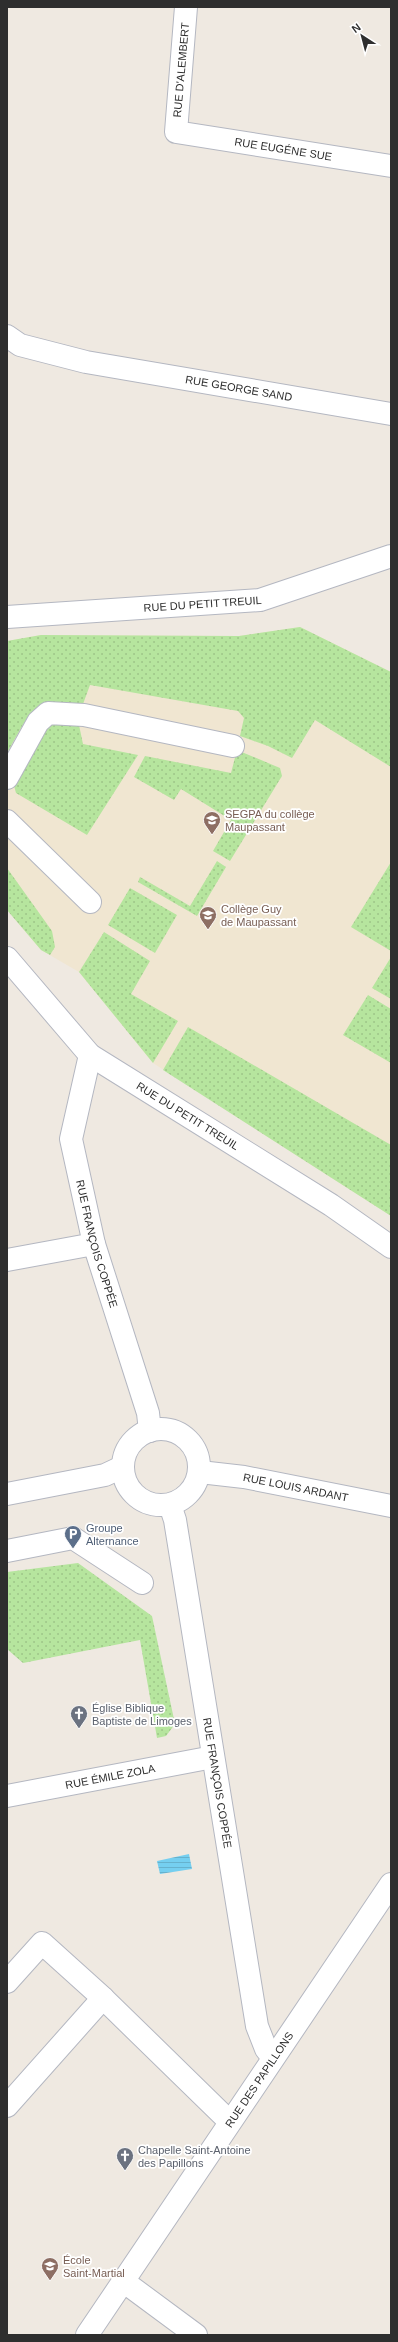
<svg xmlns="http://www.w3.org/2000/svg" width="398" height="2342" font-family="Helvetica,sans-serif">
<style>
.education{fill:#f0e6d1}
.grass{fill:url(#grass-dots)}
.water{fill:url(#water-rules)}
.lines{fill:none;stroke-linecap:round;stroke-linejoin:round}
.minor-casing{stroke:#b4b7c1;stroke-width:24}
.minor{stroke:#fff;stroke-width:22}
.labels{text-anchor:middle;dominant-baseline:central;stroke-width:3.5;stroke-linejoin:round;paint-order:stroke}
.street-label{font-size:11px;fill:#2e2e2e;stroke:#fff}
.education-label{font-size:11px;fill:#785e54;stroke:#fff;text-anchor:start}
.service-label{font-size:11px;fill:#4e5e75;stroke:#fff;text-anchor:start}
.worship-label{font-size:11px;fill:#5b616d;stroke:#fff;text-anchor:start}
</style>
<defs>
<pattern id="grass-dots" width="8" height="8" patternUnits="userSpaceOnUse"><rect width="8" height="8" fill="#b6e59e"/><path d="M2 2h.1M6 6h.1" fill="none" stroke="#9dc588" stroke-width="1.8" stroke-linecap="round"/></pattern>
<pattern id="water-rules" width="6" height="5" patternUnits="userSpaceOnUse"><rect width="6" height="5" fill="#75cff0"/><path d="M0 2.5h6" fill="none" stroke="#66b2ce"/></pattern>
</defs>
<rect width="100%" height="100%" fill="#efe9e1"/>
<path class="education" d="M 300,627 L 391,672 L 391,1216 L 153,1063 L 79,972 L 41,950 L 7,910 L 7,641 L 41,635 L 239,636 Z"/>
<path class="grass" d="M 300,627 L 391,672 L 391,767 L 315,720 L 292,758 L 268,746 L 240,736 L 244,718 L 238,711 L 90,685 L 83,704 C 31,697 31,712 7,753 L 7,641 L 41,635 L 239,636 Z
M 57,722 L 79,725 L 83,744 L 138,755 L 87,835 L 16,793 L 13,782 L 47,728 Z
M 237,750 L 280,768 L 282,776 L 230,861 L 213,851 L 231,820 L 181,789 L 174,800 L 134,777 L 145,756 L 231,773 Z
M 217,861 L 226,867 L 197,916 L 138,882 L 140,877 L 190,906 Z
M 391,862 L 391,951 L 351,927 Z
M 7,868 L 52,931 L 55,947 L 50,955 L 41,950 L 7,910 Z
M 130,888 L 177,915 L 155,953 L 108,925 Z
M 104,932 L 150,961 L 131,994 L 178,1021 L 153,1063 L 79,972 Z
M 391,957 L 391,999 L 372,988 Z
M 368,995 L 391,1009 L 391,1063 L 343,1035 Z
M 188,1027 L 391,1145 L 391,1216 L 163,1070 Z
M 78,1563 L 152,1616 L 175,1724 L 166,1736 L 157,1738 L 140,1640 L 23,1663 L 7,1649 L 7,1572 Z"/>
<path class="water" d="M 189,1854 L 192,1869 L 160,1874 L 157,1861 Z"/>
<g class="lines">
<defs>
<g id="minor">
<path id="s1" d="M 186,7 L 176,132 L 391,166"/>
<path id="s2" d="M 7,336 L 20,345 L 86,362 L 391,414"/>
<path id="s3" d="M 7,617 L 260,600 L 391,556"/>
<path d="M 7,778 L 38,722 L 48,713 L 84,715 L 233,746"/>
<path d="M 7,821 L 90,902"/>
<path id="s4" d="M 7,958 L 90,1055 L 331,1205 L 391,1247"/>
<path id="s5" d="M 90,1055 L 71,1139 L 94,1244 L 148,1413 L 150,1431"/>
<path d="M 7,1260 L 94,1244"/>
<circle cx="161" cy="1467" r="38"/>
<path id="s6" d="M 200,1472 L 244,1477 L 391,1506"/>
<path d="M 7,1494 L 105,1475 L 122,1467"/>
<path id="s7" d="M 170,1505 L 175,1520 L 257,2026 L 266,2049 L 273,2058"/>
<path d="M 7,1551 L 73,1538 L 142,1583"/>
<path id="s8" d="M 7,1796 L 213,1757"/>
<path d="M 7,1982 L 42,1943 L 103,1998 L 229,2121"/>
<path d="M 7,2106 L 103,1998"/>
<path d="M 123,2281 L 196,2335"/>
<path id="s9" d="M 87,2335 L 391,1884"/>
</g>
</defs>
<use href="#minor" class="minor-casing"/>
<use href="#minor" class="minor"/>
</g>
<defs>
<symbol id="school-pin" viewBox="-11 -11 22 30"><path d="M0 17L-7.5 6A9.5 9.5 0 1 1 7.5 6Z" fill="#8d6e63" stroke="#fff"/><path d="M0-5L7-2L0 1L-7-2ZM-4 1L0 2.5L4 1V4Q0 6-4 4Z" fill="#fff"/></symbol>
<symbol id="parking-pin" viewBox="-11 -11 22 30"><path d="M0 17L-7.5 6A9.5 9.5 0 1 1 7.5 6Z" fill="#5c6f8a" stroke="#fff"/><path d="M-3.5-5.5H1a3.5 3.5 0 0 1 0 7H-1V5.5H-3.5ZM-1-3.4V-.6H.8a1.4 1.4 0 0 0 0-2.8Z" fill="#fff"/></symbol>
<symbol id="church-pin" viewBox="-11 -11 22 30"><path d="M0 17L-7.5 6A9.5 9.5 0 1 1 7.5 6Z" fill="#6b7280" stroke="#fff"/><path d="M-1.2-6h2.4v3.5h3.3v2.4h-3.3V6h-2.4V-.1h-3.3v-2.4h3.3Z" fill="#fff"/></symbol>
</defs>
<g fill-rule="evenodd">
<use href="#school-pin" x="202" y="810" width="20" height="27"/>
<use href="#school-pin" x="198" y="905" width="20" height="27"/>
<use href="#parking-pin" x="63" y="1524" width="20" height="27"/>
<use href="#church-pin" x="69" y="1704" width="20" height="27"/>
<use href="#church-pin" x="115" y="2146" width="20" height="27"/>
<use href="#school-pin" x="40" y="2256" width="20" height="27"/>
</g>
<g class="labels">
<g class="street-label">
<text transform="translate(181 70) rotate(-85)">RUE D'ALEMBERT</text>
<text stroke="none"><textPath href="#s1" startOffset="234">RUE EUGÉNE SUE</textPath></text>
<text stroke="none"><textPath href="#s2" startOffset="239">RUE GEORGE SAND</textPath></text>
<text stroke="none"><textPath href="#s3" startOffset="196">RUE DU PETIT TREUIL</textPath></text>
<text stroke="none"><textPath href="#s4" startOffset="243">RUE DU PETIT TREUIL</textPath></text>
<text stroke="none"><textPath href="#s5" startOffset="194">RUE FRANÇOIS COPPÉE</textPath></text>
<text stroke="none"><textPath href="#s6" startOffset="97">RUE LOUIS ARDANT</textPath></text>
<text stroke="none"><textPath href="#s8" startOffset="105">RUE ÉMILE ZOLA</textPath></text>
<text stroke="none"><textPath href="#s7" startOffset="282">RUE FRANÇOIS COPPÉE</textPath></text>
<text stroke="none"><textPath href="#s9" startOffset="308">RUE DES PAPILLONS</textPath></text>
</g>
<g class="education-label">
<text x="225" y="814">SEGPA du collège<tspan x="225" dy="13">Maupassant</tspan></text>
<text x="221" y="909">Collège Guy<tspan x="221" dy="13">de Maupassant</tspan></text>
<text x="63" y="2260">École<tspan x="63" dy="13">Saint-Martial</tspan></text>
</g>
<g class="service-label">
<text x="86" y="1528">Groupe<tspan x="86" dy="13">Alternance</tspan></text>
</g>
<g class="worship-label">
<text x="92" y="1708">Église Biblique<tspan x="92" dy="13">Baptiste de Limoges</tspan></text>
<text x="138" y="2150">Chapelle Saint-Antoine<tspan x="138" dy="13">des Papillons</tspan></text>
</g>
</g>
<rect width="398" height="2342" fill="none" stroke="#2e2e2e" stroke-width="16"/>
<g transform="translate(362 36) rotate(324)" stroke="#ffffff" stroke-width="3" paint-order="stroke">
<path d="M0-3L7 15L0 10L-7 15Z" fill="#2e2e2e"/>
<text y="-6" font-size="11" font-weight="bold" text-anchor="middle" fill="#2e2e2e">N</text>
</g>
</svg>
